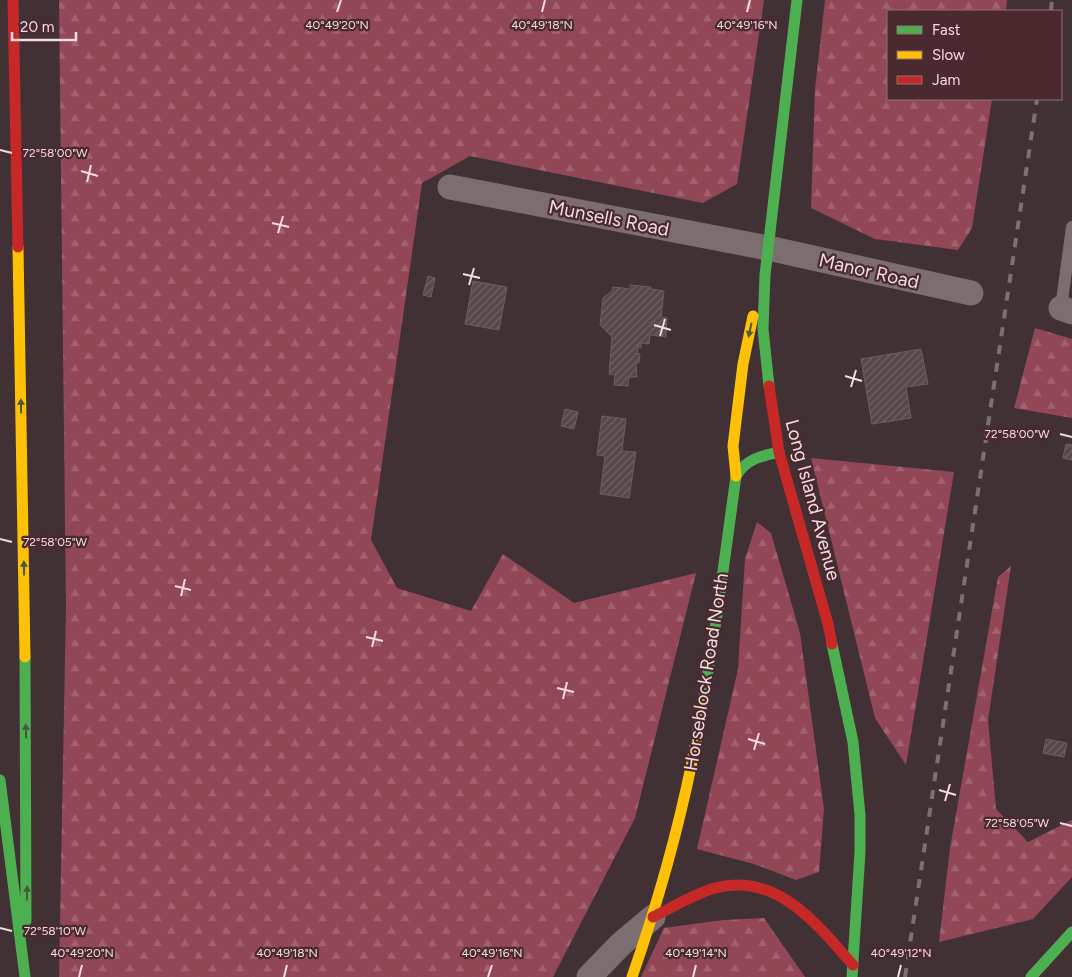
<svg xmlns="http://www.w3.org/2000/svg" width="1072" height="977" font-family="Figtree,sans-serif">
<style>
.forest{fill:url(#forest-firs)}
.building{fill:url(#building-hatch);stroke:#6c5d5f}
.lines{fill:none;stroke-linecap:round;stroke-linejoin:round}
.lane{stroke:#7c6d70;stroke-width:12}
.street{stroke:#7c6d70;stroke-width:25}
.fast{stroke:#4caf50;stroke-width:11}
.slow{stroke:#ffc107;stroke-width:11}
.jam{stroke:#c62828;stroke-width:11}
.rail{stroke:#7e7072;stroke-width:4;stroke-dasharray:9 9;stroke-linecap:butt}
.oneway{fill:#4b583b}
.ticks{fill:none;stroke:#f1dcdf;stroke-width:2}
.labels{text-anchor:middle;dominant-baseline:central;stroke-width:4.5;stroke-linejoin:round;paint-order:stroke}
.street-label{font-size:19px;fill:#f1dcdf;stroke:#4a292f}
.ticks-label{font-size:12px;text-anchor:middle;fill:#f1dcdf;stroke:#4a292f;stroke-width:4.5;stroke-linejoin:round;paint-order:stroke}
</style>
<defs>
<pattern id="forest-firs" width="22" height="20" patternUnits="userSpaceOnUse" patternTransform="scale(1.25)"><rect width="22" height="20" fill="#924757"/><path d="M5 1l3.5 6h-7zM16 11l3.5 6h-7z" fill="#a2616f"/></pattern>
<pattern id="building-hatch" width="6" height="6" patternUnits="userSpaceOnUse" patternTransform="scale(1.25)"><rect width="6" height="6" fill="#56474a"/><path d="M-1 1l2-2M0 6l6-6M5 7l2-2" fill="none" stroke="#6f6164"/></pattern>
</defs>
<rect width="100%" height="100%" fill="#423134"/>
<path class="forest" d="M 59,0 L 764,0 L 737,184 L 703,203 L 470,156 L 422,183 L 371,540 L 397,588 L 471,611 L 503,554 L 574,603 L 696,573 L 635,818 L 553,977 L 59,977 L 66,606 Z
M 825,0 L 1007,0 L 1006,11 L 888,11 L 888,99 L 992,99 L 972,228 L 958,250 L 875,239 L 811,208 L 815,89 Z
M 1035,328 L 1072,339 L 1072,418 L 1014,408 Z
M 811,458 L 954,472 L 906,765 L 875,718 Z
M 757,522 L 771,533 L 800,633 L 824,809 L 819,872 L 796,880 L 754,864 L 697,849 L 738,669 L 745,559 Z
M 1011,566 L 988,720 L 996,809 L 1028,842 L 1072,820 L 1072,877 L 1033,919 L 939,942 L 950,848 L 998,577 Z
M 764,918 L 805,977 L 641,977 L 664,928 L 723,920 Z"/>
<path class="building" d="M 428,276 L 435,278 L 431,297 L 423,295 Z
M 473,281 L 507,287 L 499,330 L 465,324 Z
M 630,285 L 651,287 L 651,289 L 664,291 L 661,317 L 667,318 L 666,337 L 650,335 L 649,344 L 641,343 L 641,348 L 638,347 L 637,353 L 640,354 L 639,363 L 636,363 L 637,377 L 629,377 L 628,386 L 614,385 L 615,375 L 609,374 L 612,337 L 600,325 L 603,298 L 612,291 L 613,287 L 630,289 Z
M 921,349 L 928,384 L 906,387 L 911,418 L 872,424 L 861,359 Z
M 565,409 L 578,412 L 574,429 L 561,426 Z
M 602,416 L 626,419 L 622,451 L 636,452 L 629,498 L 600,494 L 605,456 L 597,455 Z
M 1066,444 L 1072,445 L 1072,460 L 1063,458 Z
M 1046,739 L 1067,743 L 1064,757 L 1043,753 Z"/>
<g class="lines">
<path class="lane" d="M 1061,308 L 1072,227"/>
<path class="street" d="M 450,187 L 768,248 L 971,293
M 1061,308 L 1072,312
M 589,977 L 621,944 L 653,917"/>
<path class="fast" d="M 769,386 L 763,329 L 765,275 L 797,0
M 832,644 L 853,742 L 860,815 L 860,852 L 852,977
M 25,657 L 26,921
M 703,702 L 717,615 L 736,476 C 746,459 761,456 779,452
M 0,780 L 25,977
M 1031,977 L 1072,932"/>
<path class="slow" d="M 18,247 L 25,657
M 736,476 L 733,446 L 743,364 L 753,316
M 632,977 C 663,888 688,795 703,702"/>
<path class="jam" d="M 13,0 L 18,247
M 769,386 L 779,452 L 828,624 L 832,644
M 653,917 C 673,907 694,894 715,888 C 777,872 817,924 853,965"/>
<path class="rail" d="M 1051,11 L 1052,0
M 905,977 L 1037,99"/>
</g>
<defs><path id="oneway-solid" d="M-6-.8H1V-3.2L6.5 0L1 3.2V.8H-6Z" transform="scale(1.25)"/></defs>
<g class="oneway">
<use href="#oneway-solid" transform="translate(750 330) rotate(102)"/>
<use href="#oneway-solid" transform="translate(21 406) rotate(-91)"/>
<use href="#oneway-solid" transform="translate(24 568) rotate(-91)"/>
<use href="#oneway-solid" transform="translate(26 731) rotate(-91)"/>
<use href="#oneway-solid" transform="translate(27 893) rotate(-89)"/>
</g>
<path class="ticks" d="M 337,12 L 341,0M 542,12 L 545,0M 747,12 L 750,0M 0,150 L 12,153M 81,171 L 98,176M 87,182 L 91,165M 272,223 L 289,227M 278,233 L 283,216M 463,274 L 480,278M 469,285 L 474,268M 654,325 L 671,330M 660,336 L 665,319M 845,376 L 862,381M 851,387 L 856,370M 1060,434 L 1072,437M 0,539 L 12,542M 175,586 L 191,590M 181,596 L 185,579M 366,637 L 383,641M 372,647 L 376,631M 557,688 L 574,692M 563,699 L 567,682M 748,739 L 765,744M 754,750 L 759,733M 939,790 L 956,795M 945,801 L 950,784M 1060,823 L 1072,826M 0,928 L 12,931M 79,977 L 82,965M 284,977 L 287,965M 488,977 L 492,965M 693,977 L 696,965M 898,977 L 901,965"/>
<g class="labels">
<g class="street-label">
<text transform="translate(609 218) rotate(11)">Munsells Road</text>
<text transform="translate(869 271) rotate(13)">Manor Road</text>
<text transform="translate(813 500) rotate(75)">Long Island Avenue</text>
<text transform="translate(706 672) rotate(-81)">Horseblock Road North</text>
</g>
</g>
<g class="ticks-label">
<text x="337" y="29">40°49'20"N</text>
<text x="542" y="29">40°49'18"N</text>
<text x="747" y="29">40°49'16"N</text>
<text x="55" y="157">72°58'00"W</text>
<text x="1017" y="438">72°58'00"W</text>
<text x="55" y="546">72°58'05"W</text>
<text x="1017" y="827">72°58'05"W</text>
<text x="55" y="935">72°58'10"W</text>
<text x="82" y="957">40°49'20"N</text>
<text x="287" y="957">40°49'18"N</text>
<text x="492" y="957">40°49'16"N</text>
<text x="696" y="957">40°49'14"N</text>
<text x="901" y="957">40°49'12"N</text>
</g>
<rect x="887" y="10" width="175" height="90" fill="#4a292f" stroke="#8d7175"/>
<rect x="897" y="26" width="25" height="8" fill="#4caf50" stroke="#8d7175"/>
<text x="932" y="35" font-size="15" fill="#f1dcdf">Fast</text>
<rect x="897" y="51" width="25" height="8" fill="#ffc107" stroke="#8d7175"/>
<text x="932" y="60" font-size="15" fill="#f1dcdf">Slow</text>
<rect x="897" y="76" width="25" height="8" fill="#c62828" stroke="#8d7175"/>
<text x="932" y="85" font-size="15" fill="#f1dcdf">Jam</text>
<path d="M12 32v8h64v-8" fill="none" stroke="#f1dcdf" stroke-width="2.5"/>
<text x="20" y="32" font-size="15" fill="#f1dcdf" stroke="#4a292f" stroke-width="4" paint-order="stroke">20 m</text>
</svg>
